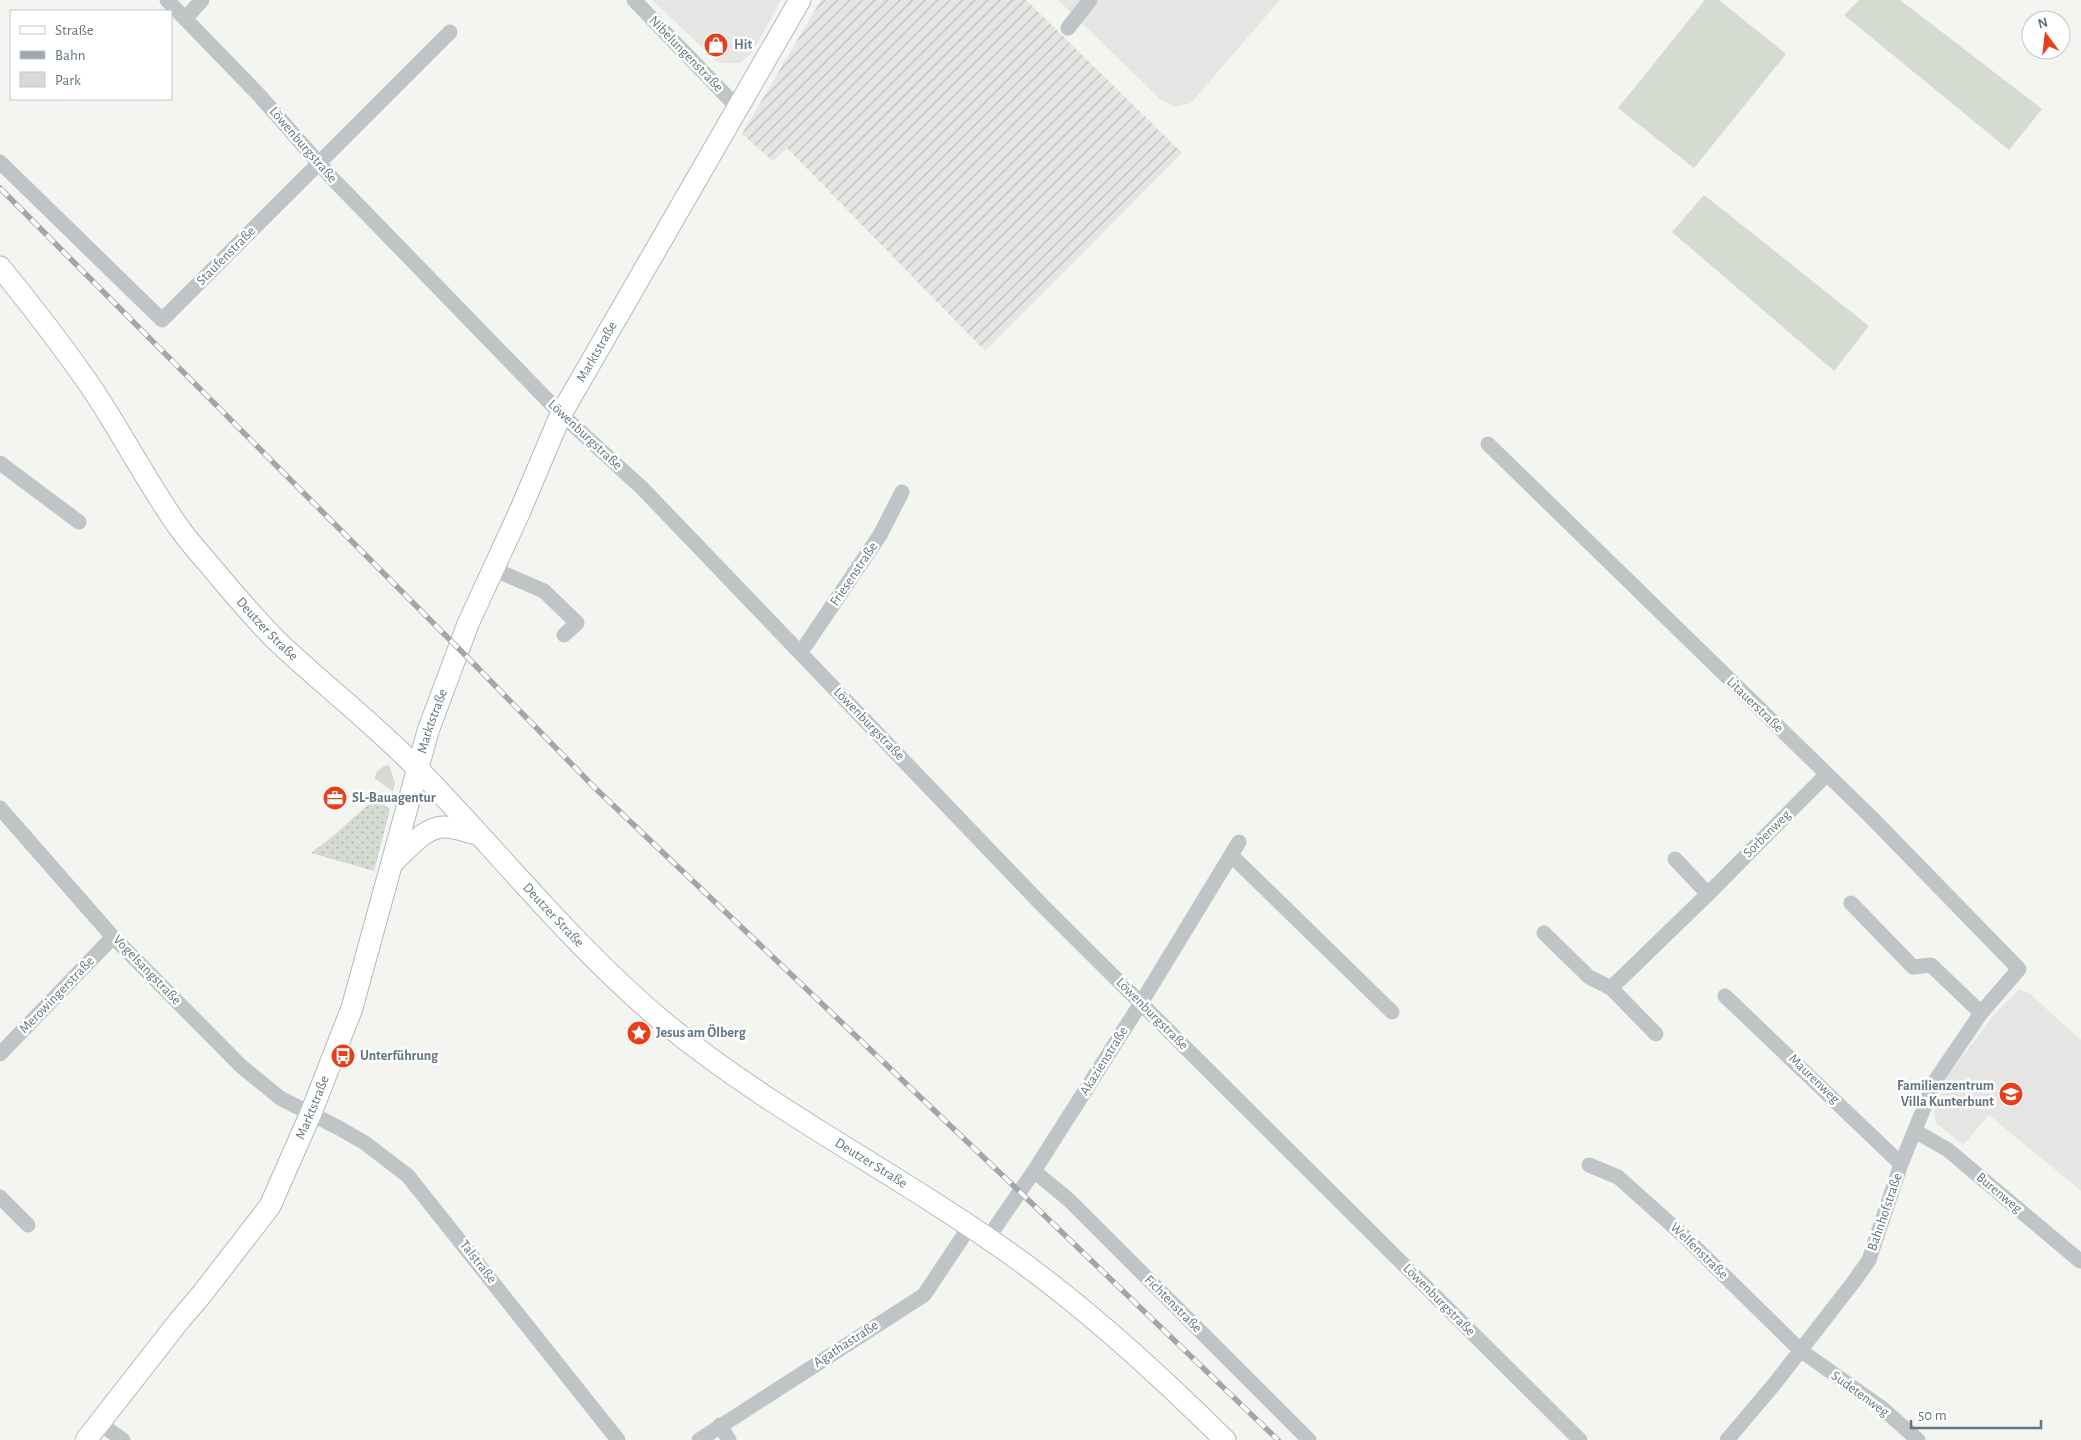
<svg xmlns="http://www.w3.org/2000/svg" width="2081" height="1440" font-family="'Alegreya Sans',sans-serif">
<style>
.built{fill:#e5e5e3}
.industrial{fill:url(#industrial-furrows)}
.green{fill:#d5dbd1}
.park{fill:url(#park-dots)}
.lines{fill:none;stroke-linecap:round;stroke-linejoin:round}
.secondary-casing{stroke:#b3b9bd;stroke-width:23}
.street{stroke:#bfc4c6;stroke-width:15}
.secondary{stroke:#fff;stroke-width:21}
.rail-casing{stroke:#9fa7ac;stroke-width:5.5}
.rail{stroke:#fff;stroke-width:4;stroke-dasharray:11;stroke-linecap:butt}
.labels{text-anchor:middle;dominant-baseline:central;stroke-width:5;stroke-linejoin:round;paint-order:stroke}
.poi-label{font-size:14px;font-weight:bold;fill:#627682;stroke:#fff;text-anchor:start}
.street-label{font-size:14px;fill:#627682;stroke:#fff}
</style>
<defs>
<pattern id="industrial-furrows" width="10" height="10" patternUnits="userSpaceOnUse" patternTransform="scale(1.25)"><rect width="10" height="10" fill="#e5e5e3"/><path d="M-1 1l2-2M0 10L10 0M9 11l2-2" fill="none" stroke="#bdbebd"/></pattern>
<pattern id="park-dots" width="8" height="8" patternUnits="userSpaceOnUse" patternTransform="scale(1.25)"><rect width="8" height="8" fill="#d5dbd1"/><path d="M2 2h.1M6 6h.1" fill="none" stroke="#b0b6af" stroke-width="1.8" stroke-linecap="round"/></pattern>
</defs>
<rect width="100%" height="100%" fill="#f4f4f0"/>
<path class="built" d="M 652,0 L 781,0 L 752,53 L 740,63 L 719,63 Z
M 1058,0 L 1280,0 L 1191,103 L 1175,107 L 1160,99 Z
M 2019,989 L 2029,993 L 2081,1040 L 2081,1191 L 1989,1115 L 1963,1145 L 1936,1123 L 1934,1111 L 1947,1077 L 1994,1015 Z"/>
<path class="industrial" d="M 821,0 L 1026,0 L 1182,153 L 985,351 L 787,148 L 773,161 L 742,134 Z"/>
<path class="green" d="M 1705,0 L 1719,0 L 1786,54 L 1694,168 L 1618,108 Z
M 1859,0 L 1900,0 L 2042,109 L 2009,150 L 1844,15 Z
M 1704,195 L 1869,326 L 1834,371 L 1672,232 Z
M 389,765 L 395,783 L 393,791 L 375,779 C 375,770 381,767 389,765 Z"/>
<path class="park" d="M 381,803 L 390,809 L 374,871 L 311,853 L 332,837 L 369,804 Z"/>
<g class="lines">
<defs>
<g id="secondary">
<path id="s1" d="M 0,267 C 31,305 61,344 89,384 C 121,431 147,483 180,529 C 190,543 202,556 213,569 C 233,593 254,618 276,640 C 321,683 372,722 416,767 C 498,851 571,944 661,1020 C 761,1103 876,1162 983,1235 C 1071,1294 1150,1366 1225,1440"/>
<path d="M 393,862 C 407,850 425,826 445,827 C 455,827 467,832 477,834"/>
<path id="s2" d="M 86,1440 L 179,1321 L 202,1294 L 270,1206 L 311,1113 L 352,1008 L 428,731 L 468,624 L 520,511 L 561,414 L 800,0"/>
</g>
</defs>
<use href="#secondary" class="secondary-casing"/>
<path class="street" d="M 167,0 L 259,95 L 331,177 L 561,414 L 642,488 L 1042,905 L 1580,1440
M 634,0 L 737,107
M 185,19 L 202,0
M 1068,28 L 1090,0
M 0,162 L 162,320 L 450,32
M 1488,444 L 1871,817 L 2019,969 L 1981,1013 L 1935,1081 L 1901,1164 L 1869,1260 L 1855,1280 L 1776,1382 L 1727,1440
M 0,463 L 79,522
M 493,569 L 544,591 L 577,623 L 564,635
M 801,652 L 880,535 L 902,492
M 0,808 L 113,937 L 241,1066 L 280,1098 L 339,1128 L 365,1143 L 408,1176 L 618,1440
M 1231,855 L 1392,1012
M 1675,859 L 1708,894
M 1851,903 L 1913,967 L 1931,965 L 1981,1013
M 1544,933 L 1589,977 L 1611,988 L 1708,894 L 1827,774
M 1611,988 L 1656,1034
M 1725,996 L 1901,1164
M 0,1054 L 113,937
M 1915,1131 L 1948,1150 L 2080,1261
M 1589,1165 L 1618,1177 L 1684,1236 L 1800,1350 L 1882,1408 L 1918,1440
M 1034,1171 L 1069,1200 L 1309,1440
M 0,1197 L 28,1225
M 988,1238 L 1034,1171 L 1141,1003 L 1239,842
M 98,1422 L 123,1440
M 720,1425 L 729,1440
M 699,1440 L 924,1295 L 970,1226"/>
<use href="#secondary" class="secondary"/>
<defs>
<path id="rail" d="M 0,188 L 475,665 L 595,788 L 1019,1191 L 1278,1440"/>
</defs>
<use href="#rail" class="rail-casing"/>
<use href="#rail" class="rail"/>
</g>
<defs>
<symbol id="shop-disc" viewBox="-11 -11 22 22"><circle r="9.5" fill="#e93e1b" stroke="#fff"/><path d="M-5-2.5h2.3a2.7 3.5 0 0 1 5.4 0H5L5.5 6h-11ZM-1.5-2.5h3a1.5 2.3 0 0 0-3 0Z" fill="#fff"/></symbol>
<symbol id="office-disc" viewBox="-11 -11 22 22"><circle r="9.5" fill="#e93e1b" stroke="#fff"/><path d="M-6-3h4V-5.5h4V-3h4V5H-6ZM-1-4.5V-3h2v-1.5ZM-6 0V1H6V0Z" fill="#fff"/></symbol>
<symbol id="sight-disc" viewBox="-11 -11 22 22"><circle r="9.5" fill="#e93e1b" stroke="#fff"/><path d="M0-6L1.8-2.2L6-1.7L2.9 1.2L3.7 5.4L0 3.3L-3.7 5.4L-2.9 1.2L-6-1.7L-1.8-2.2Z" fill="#fff"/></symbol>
<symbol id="bus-disc" viewBox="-11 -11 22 22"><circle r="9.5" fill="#e93e1b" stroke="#fff"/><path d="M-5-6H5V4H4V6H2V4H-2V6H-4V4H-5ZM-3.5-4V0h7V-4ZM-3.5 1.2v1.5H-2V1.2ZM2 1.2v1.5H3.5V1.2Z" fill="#fff"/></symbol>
<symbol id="school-disc" viewBox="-11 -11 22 22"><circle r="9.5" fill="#e93e1b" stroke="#fff"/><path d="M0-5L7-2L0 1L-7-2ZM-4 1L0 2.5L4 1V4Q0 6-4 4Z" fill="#fff"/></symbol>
</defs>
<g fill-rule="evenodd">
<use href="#shop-disc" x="702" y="31" width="28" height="28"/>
<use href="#office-disc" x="321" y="784" width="28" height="28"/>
<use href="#sight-disc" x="625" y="1019" width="28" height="28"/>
<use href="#bus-disc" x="329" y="1042" width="28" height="28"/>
<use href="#school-disc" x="1997" y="1080" width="28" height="28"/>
</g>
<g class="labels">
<g class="poi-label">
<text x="734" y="45">Hit</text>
<text x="352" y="798">SL-Bauagentur</text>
<text x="656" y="1033">Jesus am Ölberg</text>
<text x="360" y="1056">Unterführung</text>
<text x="1994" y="1086" text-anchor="end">Familienzentrum<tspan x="1994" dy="16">Villa Kunterbunt</tspan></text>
</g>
<g class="street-label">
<text transform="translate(686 54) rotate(46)">Nibelungenstraße</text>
<text transform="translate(303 145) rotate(49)">Löwenburgstraße</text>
<text transform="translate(226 256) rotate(-45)">Staufenstraße</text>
<text stroke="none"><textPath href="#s2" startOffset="1215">Marktstraße</textPath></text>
<text transform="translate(585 435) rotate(43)">Löwenburgstraße</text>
<text transform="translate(854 574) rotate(-56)">Friesenstraße</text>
<text stroke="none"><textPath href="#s1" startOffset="451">Deutzer Straße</textPath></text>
<text transform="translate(1755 705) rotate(44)">Litauerstraße</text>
<text stroke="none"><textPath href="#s2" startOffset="810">Marktstraße</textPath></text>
<text transform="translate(869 724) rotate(46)">Löwenburgstraße</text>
<text transform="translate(1767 834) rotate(-45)">Sorbenweg</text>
<text stroke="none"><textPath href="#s1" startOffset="856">Deutzer Straße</textPath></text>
<text transform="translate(147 970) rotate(46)">Vogelsangstraße</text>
<text transform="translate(57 995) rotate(-46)">Merowingerstraße</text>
<text transform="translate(1152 1014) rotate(45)">Löwenburgstraße</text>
<text transform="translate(1104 1061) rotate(-58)">Akazienstraße</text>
<text transform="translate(1814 1079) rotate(44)">Maurenweg</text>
<text stroke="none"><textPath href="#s2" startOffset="405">Marktstraße</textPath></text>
<text stroke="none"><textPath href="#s1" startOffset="1261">Deutzer Straße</textPath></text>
<text transform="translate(1999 1193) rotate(40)">Burenweg</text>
<text transform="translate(1885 1212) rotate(-71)">Bahnhofstraße</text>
<text transform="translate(1699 1251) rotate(44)">Welfenstraße</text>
<text transform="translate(478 1262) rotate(52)">Talstraße</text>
<text transform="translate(1439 1300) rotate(45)">Löwenburgstraße</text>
<text transform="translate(1173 1304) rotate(45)">Fichtenstraße</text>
<text transform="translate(846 1344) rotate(-33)">Agathastraße</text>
<text transform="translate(1860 1394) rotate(36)">Sudetenweg</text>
</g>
</g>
<rect x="10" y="10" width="162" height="90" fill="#ffffff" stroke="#c0c8cd"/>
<rect x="20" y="26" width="25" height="8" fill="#ffffff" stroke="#c0c8cd"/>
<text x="55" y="35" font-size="15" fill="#627682">Straße</text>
<rect x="20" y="51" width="25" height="8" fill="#9fa7ac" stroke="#c0c8cd"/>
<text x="55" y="60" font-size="15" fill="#627682">Bahn</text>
<rect x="20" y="72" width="25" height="15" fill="#d5dbd1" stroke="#c0c8cd"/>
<text x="55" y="85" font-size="15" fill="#627682">Park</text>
<g transform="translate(2046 35) rotate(345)"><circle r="24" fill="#ffffff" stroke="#c0c8cd"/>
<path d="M0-4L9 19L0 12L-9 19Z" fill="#e93e1b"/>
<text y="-8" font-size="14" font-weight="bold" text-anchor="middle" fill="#627682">N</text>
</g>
<path d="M1911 1420v8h130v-8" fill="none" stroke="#627682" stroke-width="2.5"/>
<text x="1918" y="1420" font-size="15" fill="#627682" stroke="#ffffff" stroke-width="4" paint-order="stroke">50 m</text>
</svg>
